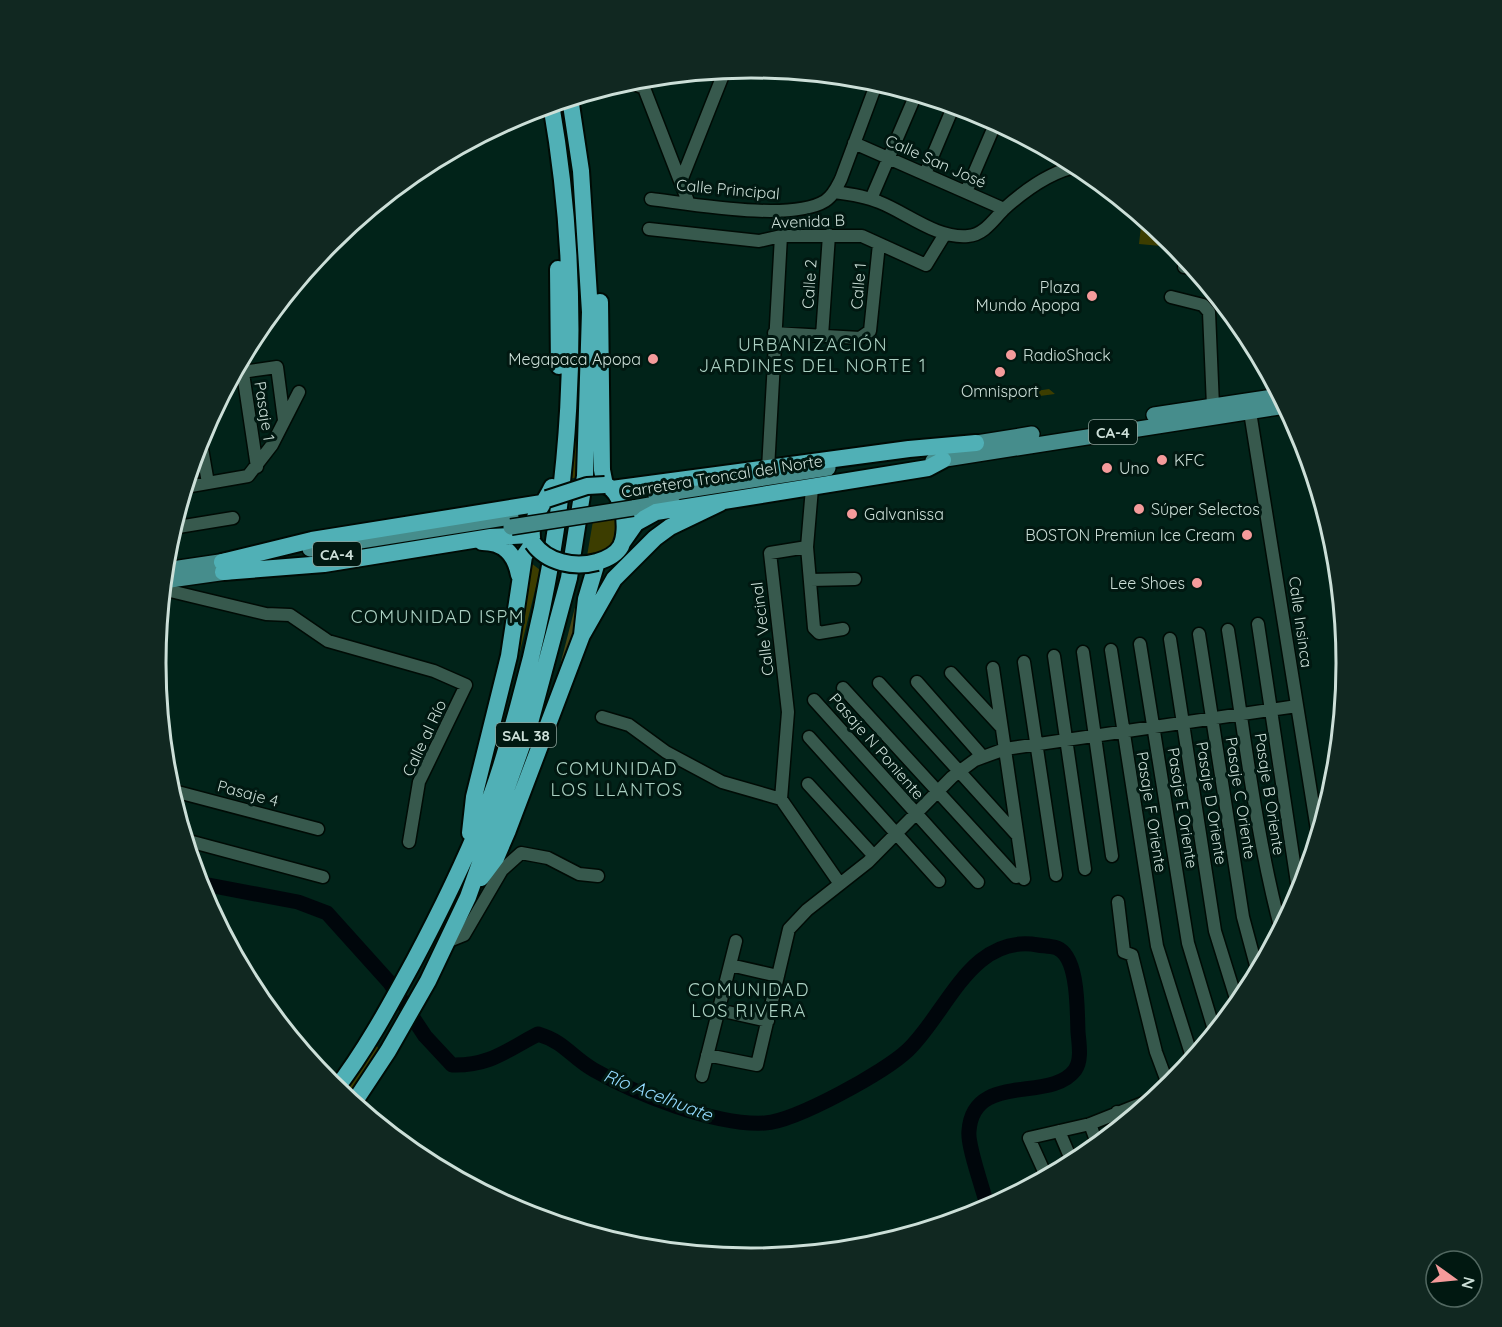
<svg xmlns="http://www.w3.org/2000/svg" width="1502" height="1327" font-family="Quicksand,sans-serif">
<style>
.green{fill:#3c3d00}
.forest{fill:#464716}
.lines{fill:none;stroke-linecap:round;stroke-linejoin:round}
.river{stroke:#00060b;stroke-width:15}
.minor-casing{stroke:#000b05;stroke-width:15}
.major-casing{stroke:#000b05;stroke-width:18}
.highway-casing{stroke:#000b05;stroke-width:20}
.minor{stroke:#37594d;stroke-width:12}
.major{stroke:#468d8c;stroke-width:15}
.highway{stroke:#50b0b6;stroke-width:16}
.major-bridge-casing{stroke:#000b05;stroke-width:18;stroke-linecap:butt}
.highway-bridge-casing{stroke:#000b05;stroke-width:20;stroke-linecap:butt}
.major-bridge{stroke:#468d8c;stroke-width:15}
.highway-bridge{stroke:#50b0b6;stroke-width:16}
.poi-dot{fill:#f59b9b;stroke:#011811;stroke-width:2}
.labels{text-anchor:middle;dominant-baseline:central;stroke-width:6;stroke-linejoin:round;paint-order:stroke}
.shield{fill:#011811;stroke:#8fa39c;stroke-width:1.5}
.shield-label{font-size:15px;font-weight:bold;fill:#ccdfd8}
.street-label{font-size:16px;fill:#ccdfd8;stroke:#011811}
.poi-label{font-size:16px;fill:#ccdfd8;stroke:#011811;text-anchor:start}
.neighbourhood-label{font-size:18px;letter-spacing:1.5px;fill:#acd1c3;stroke:#011811}
.water-label{font-size:18px;font-style:italic;fill:#93dafe;stroke:#011811}
.rim{fill:none;stroke:#ccdfd8;stroke-width:3}
</style>
<rect width="100%" height="100%" fill="#012319"/>
<path class="green" d="M 563,101 L 574,179 L 583,317 L 578,477 L 565,480 L 568,445 L 554,104 Z
M 1142,217 L 1172,242 L 1172,247 L 1139,244 Z
M 1049,389 L 1055,394 L 1017,399 L 1016,394 Z
M 621,516 C 616,540 615,552 587,556 L 593,521 Z
M 526,559 L 540,570 L 511,688 L 492,753 Z
M 374,1043 L 382,1052 L 348,1100 L 339,1093 Z"/>
<path class="forest" d="M 583,576 L 589,578 L 571,652 L 545,724 Z"/>
<g class="lines">
<path class="river" d="M 198,883 L 298,902 L 327,913 L 390,983 L 425,1036 L 452,1065 C 490,1066 507,1050 538,1034 C 565,1042 571,1057 594,1070 C 636,1094 716,1126 765,1123 C 796,1121 885,1072 908,1050 C 947,1013 971,933 1038,945 C 1044,946 1051,946 1057,948 C 1079,957 1077,1012 1078,1032 C 1079,1044 1082,1060 1075,1070 C 1051,1103 973,1071 969,1131 C 967,1146 984,1191 988,1209"/>
<defs>
<path id="minor" d="M 627,81 L 644,88 L 689,204
M 854,143 L 1004,209
M 925,174 L 954,105
M 681,181 L 725,70
M 834,192 C 850,194 865,196 879,202 C 907,213 937,239 968,236 C 984,235 994,219 1004,209 C 1025,190 1051,171 1079,166
M 966,192 L 996,122
M 651,199 C 692,204 791,222 825,201 C 833,196 837,187 841,179 L 877,82
M 871,199 L 916,94
M 649,229 L 759,241 L 781,236 L 862,236 L 926,265 L 945,234
M 1184,267 L 1194,268
M 1171,297 L 1203,305 L 1209,312 L 1213,406
M 774,333 L 860,338 L 870,331 L 879,244
M 822,336 L 829,235
M 241,360 L 257,467
M 242,372 L 277,367 L 284,420
M 1250,412 L 1318,836
M 200,437 L 208,483
M 768,469 L 781,236
M 185,487 L 248,476 L 272,445 L 299,392
M 172,528 L 233,518
M 807,547 L 814,628 L 819,633 L 843,629
M 810,580 L 855,579
M 162,589 L 266,614 L 290,615 L 328,641 L 434,671 L 466,685 L 419,782 L 409,842
M 1258,624 L 1299,896
M 1228,630 C 1244,730 1255,832 1281,930
M 1199,634 L 1243,917 L 1258,973
M 1170,639 L 1215,931 L 1238,1005
M 1140,644 L 1188,943 L 1215,1033
M 1111,650 L 1157,946 L 1193,1060
M 1083,652 L 1112,856
M 1054,656 L 1085,869
M 1024,662 L 1056,875
M 993,668 L 1024,879
M 951,673 L 1001,727
M 917,682 L 983,757
M 879,683 L 1017,835
M 843,688 L 1016,877
M 814,700 L 978,882
M 602,717 L 629,725 L 666,752 L 722,782 L 781,799 L 840,884
M 809,737 L 939,881
M 808,784 L 874,856
M 170,790 L 318,829
M 781,799 L 788,712 L 770,553 L 807,547 L 812,488
M 185,840 L 323,877
M 1118,902 L 1124,952 L 1132,955 L 1156,1052 L 1169,1087
M 449,941 L 464,935 L 502,870 L 521,853 L 548,858 L 579,874 L 598,876
M 730,965 L 778,976
M 719,1010 L 768,1021
M 707,1055 L 757,1065 L 789,929 L 807,910 L 868,862 L 952,777 L 975,760 L 1005,749 L 1297,706
M 702,1076 L 736,941
M 1117,1112 L 1122,1126
M 1090,1124 L 1098,1146
M 1059,1131 L 1073,1164
M 1047,1178 L 1029,1138 L 1090,1124 L 1158,1097"/>
<path id="major" d="M 1154,415 L 1280,396
M 964,445 L 1032,434
M 933,461 L 1286,406
M 656,495 L 828,468
M 633,508 L 672,501
M 310,549 L 511,517
M 179,568 L 233,560
M 163,581 L 234,571"/>
<path id="highway" d="M 558,269 L 559,366
M 612,489 L 909,449 L 976,443
M 482,542 C 504,542 515,554 519,575
M 622,543 L 636,523 L 656,512 L 928,468 L 943,460
M 222,562 L 312,540 L 542,503
M 223,572 L 324,564 L 491,537 L 531,535
M 582,635 L 586,599 L 597,562 C 607,559 616,555 621,546 C 629,529 624,492 605,485 L 602,470 L 600,302
M 470,833 L 474,797 L 509,656 L 524,556 L 533,543 C 527,519 543,507 552,487
M 481,878 L 496,858 L 508,830 L 582,635 L 614,579 L 655,538 L 670,527 L 720,503
M 335,1090 C 366,1050 390,1005 414,961 C 439,914 463,865 483,816 C 498,781 508,743 518,707 C 573,512 586,304 551,104
M 353,1104 L 388,1051 L 428,981 L 468,897 L 530,723 L 569,578 L 585,476 L 590,312 L 581,171 L 570,98"/>
</defs>
<use href="#minor" class="minor-casing"/>
<use href="#major" class="major-casing"/>
<use href="#highway" class="highway-casing"/>
<use href="#minor" class="minor"/>
<use href="#major" class="major"/>
<use href="#highway" class="highway"/>
<defs>
<path id="major-bridge" d="M 511,527 L 633,508"/>
<path id="highway-bridge" d="M 547,499 L 587,486 L 605,485
M 533,543 C 547,563 575,568 597,562"/>
</defs>
<use href="#major-bridge" class="major-bridge-casing"/>
<use href="#highway-bridge" class="highway-bridge-casing"/>
<use href="#major-bridge" class="major-bridge"/>
<use href="#highway-bridge" class="highway-bridge"/>
</g>
<g class="poi-dot">
<circle cx="1092" cy="296" r="6"/>
<circle cx="1011" cy="355" r="6"/>
<circle cx="653" cy="359" r="6"/>
<circle cx="1000" cy="372" r="6"/>
<circle cx="1162" cy="460" r="6"/>
<circle cx="1107" cy="468" r="6"/>
<circle cx="1139" cy="509" r="6"/>
<circle cx="852" cy="514" r="6"/>
<circle cx="1247" cy="535" r="6"/>
<circle cx="1197" cy="583" r="6"/>
</g>
<g class="labels">
<g class="shield">
<rect x="1089" y="420" width="48" height="24" rx="4.5"/>
<rect x="313" y="542" width="48" height="24" rx="4.5"/>
<rect x="496" y="723" width="60" height="24" rx="4.5"/>
</g>
<g class="shield-label">
<text x="1113" y="432">CA-4</text>
<text x="337" y="554">CA-4</text>
<text x="526" y="735">SAL 38</text>
</g>
<g class="street-label">
<text transform="translate(936 161) rotate(24)">Calle San José</text>
<text transform="translate(728 189) rotate(5)">Calle Principal</text>
<text transform="translate(808 221) rotate(-2)">Avenida B</text>
<text transform="translate(809 284) rotate(-86)">Calle 2</text>
<text transform="translate(858 286) rotate(-85)">Calle 1</text>
<text transform="translate(265 411) rotate(81)">Pasaje 1</text>
<text transform="translate(722 476) rotate(-9)">Carretera Troncal del Norte</text>
<text transform="translate(1301 622) rotate(82)">Calle Insinca</text>
<text transform="translate(762 629) rotate(-97)">Calle Vecinal</text>
<text transform="translate(424 738) rotate(-65)">Calle al Río</text>
<text transform="translate(877 746) rotate(49)">Pasaje N Poniente</text>
<text transform="translate(248 793) rotate(15)">Pasaje 4</text>
<text transform="translate(1270 794) rotate(81)">Pasaje B Oriente</text>
<text transform="translate(1241 798) rotate(81)">Pasaje C Oriente</text>
<text transform="translate(1212 803) rotate(81)">Pasaje D Oriente</text>
<text transform="translate(1183 808) rotate(81)">Pasaje E Oriente</text>
<text transform="translate(1152 812) rotate(81)">Pasaje F Oriente</text>
</g>
<g class="poi-label">
<text x="1080" y="287" text-anchor="end">Plaza<tspan x="1080" dy="18">Mundo Apopa</tspan></text>
<text x="1023" y="355">RadioShack</text>
<text x="641" y="359" text-anchor="end">Megapaca Apopa</text>
<text x="1000" y="391" text-anchor="middle">Omnisport</text>
<text x="1174" y="460">KFC</text>
<text x="1119" y="468">Uno</text>
<text x="1151" y="509">Súper Selectos</text>
<text x="864" y="514">Galvanissa</text>
<text x="1235" y="535" text-anchor="end">BOSTON Premiun Ice Cream</text>
<text x="1185" y="583" text-anchor="end">Lee Shoes</text>
</g>
<g class="neighbourhood-label">
<text x="813" y="344">URBANIZACIÓN<tspan x="813" dy="21">JARDINES DEL NORTE 1</tspan></text>
<text x="438" y="616">COMUNIDAD ISPM</text>
<text x="617" y="768">COMUNIDAD<tspan x="617" dy="21">LOS LLANTOS</tspan></text>
<text x="749" y="989">COMUNIDAD<tspan x="749" dy="21">LOS RIVERA</tspan></text>
</g>
<g class="water-label">
<text transform="translate(658 1095) rotate(21)">Río Acelhuate</text>
</g>
</g>
<path d="M0 0H1502V1327H0ZM166 663a585 585 0 1 1 1170 0a585 585 0 1 1-1170 0Z" fill="#112821" fill-rule="evenodd"/>
<path class="rim" d="M166 663a585 585 0 1 1 1170 0a585 585 0 1 1-1170 0Z"/>
<g transform="translate(1454 1279) rotate(105)"><circle r="28" fill="#011811" stroke="#526861" stroke-width="1.5"/>
<path d="M0-4.5L10 22L0 15L-10 22Z" fill="#f59b9b"/>
<text y="-9" font-size="16" font-weight="bold" text-anchor="middle" fill="#ccdfd8">N</text>
</g>
</svg>
